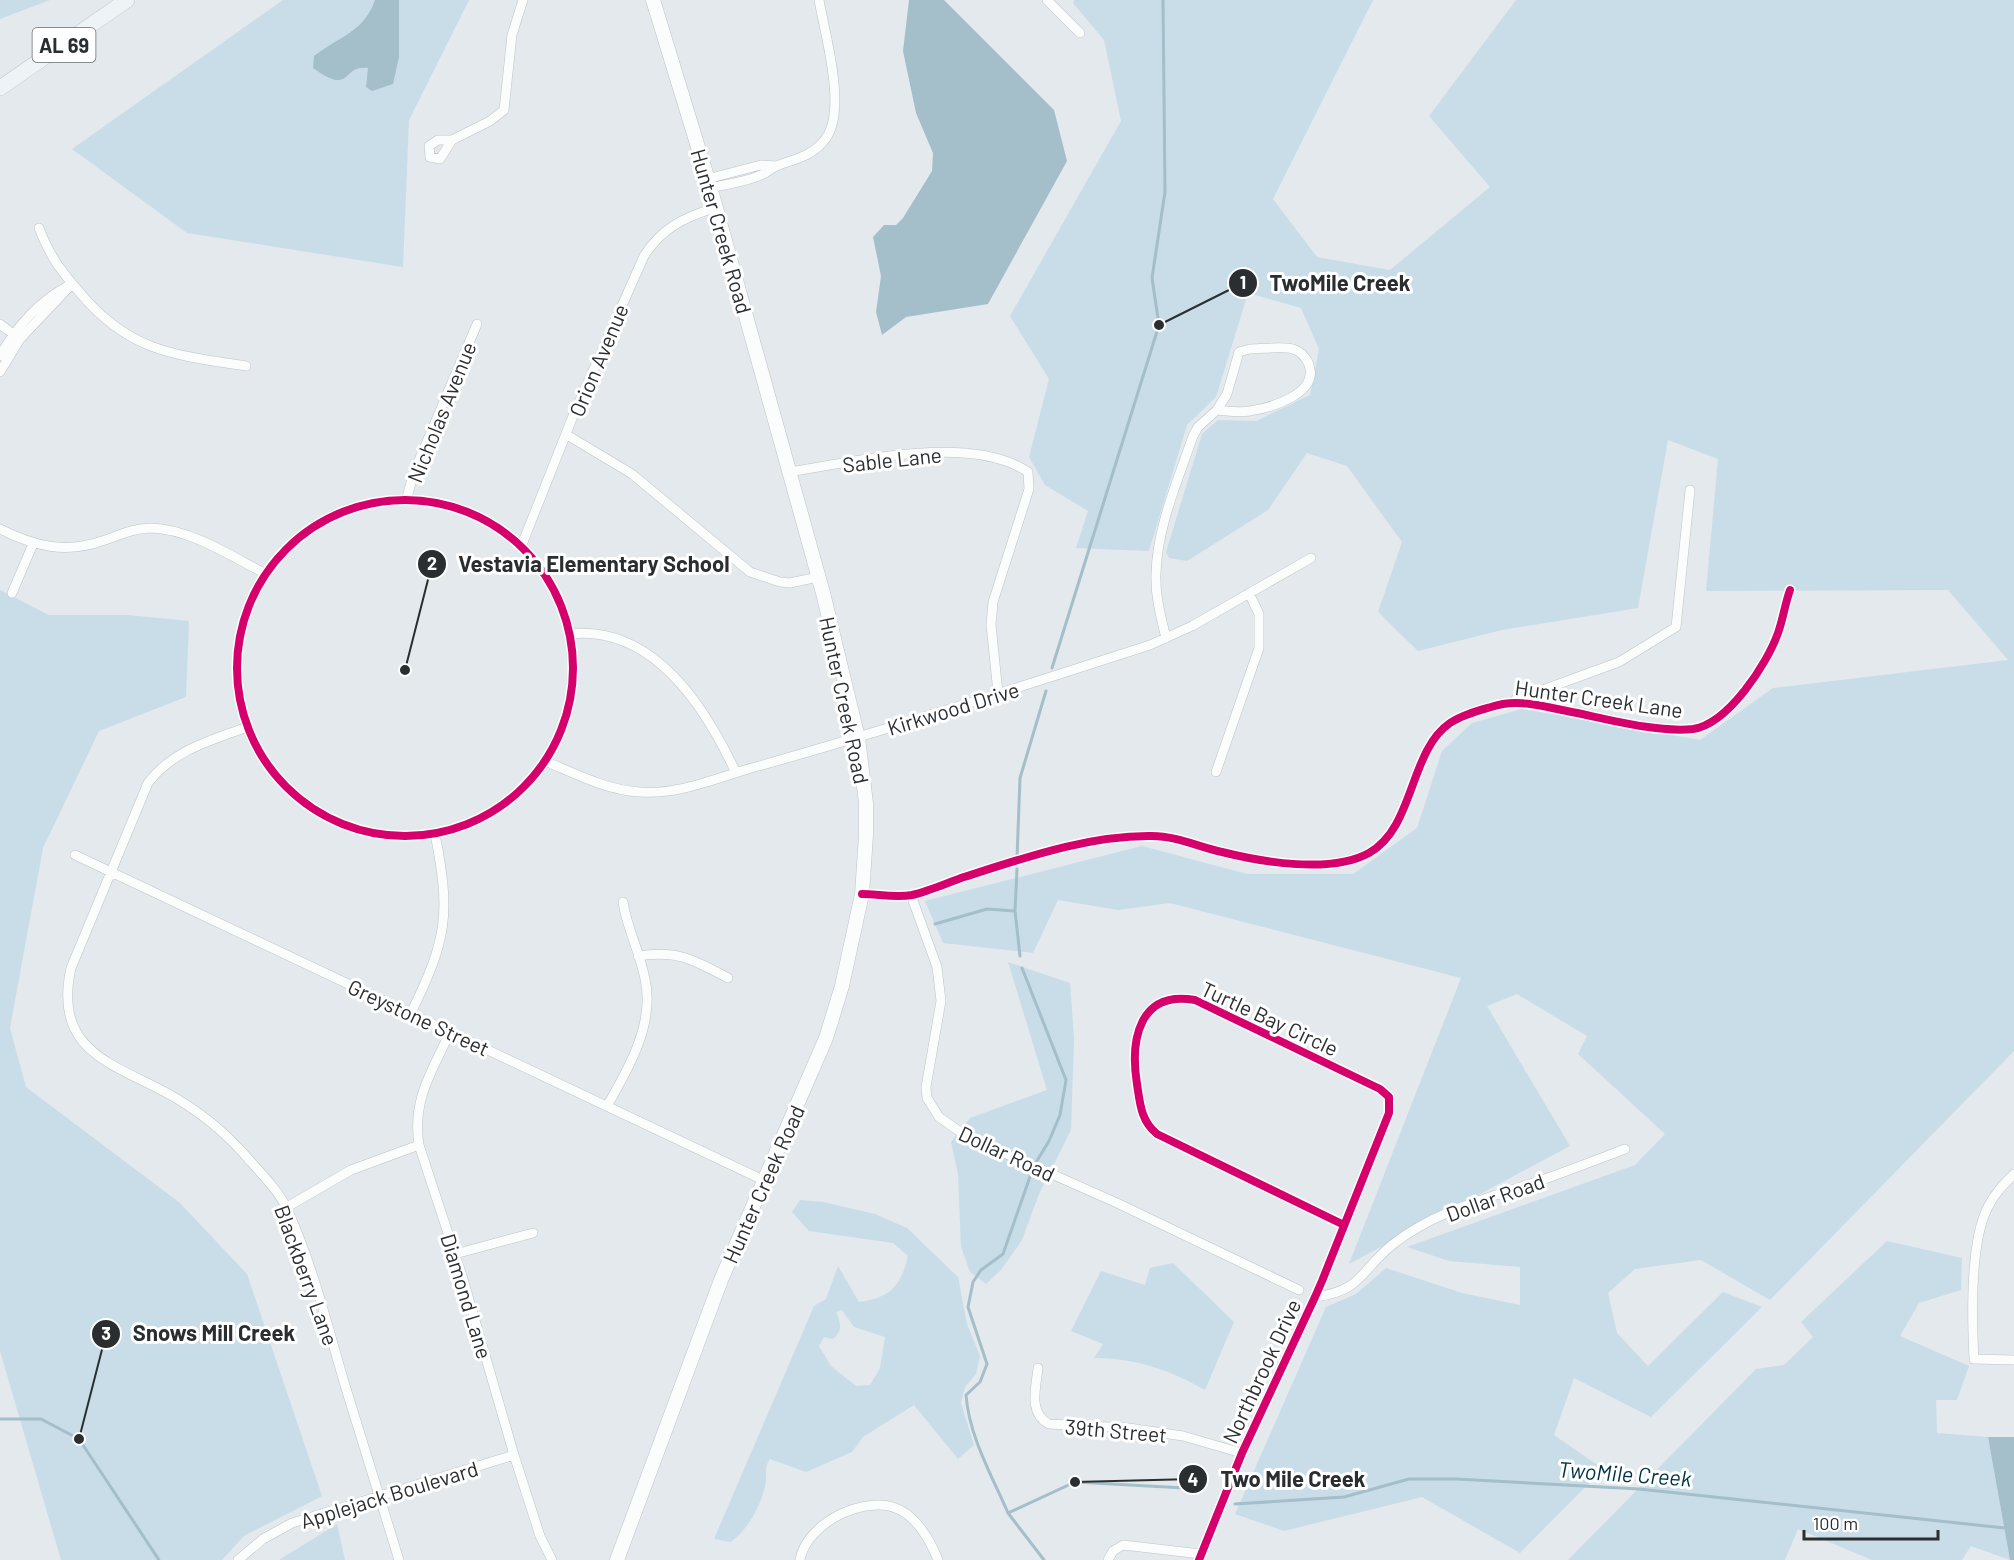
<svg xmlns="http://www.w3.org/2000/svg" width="2014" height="1560" font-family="Barlow,sans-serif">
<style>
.green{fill:#c9dde8;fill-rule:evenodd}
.water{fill:#a4beca}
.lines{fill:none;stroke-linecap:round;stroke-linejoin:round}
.stream{stroke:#a4beca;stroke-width:3}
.minor-casing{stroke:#bec3c6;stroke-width:10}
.secondary-casing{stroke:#bec3c6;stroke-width:15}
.primary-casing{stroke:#c2c5c6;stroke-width:16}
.minor{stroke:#fbfcfc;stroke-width:9}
.secondary{stroke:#fbfcfc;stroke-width:14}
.primary{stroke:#eef3f6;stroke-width:15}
.cycleway-casing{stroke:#fff;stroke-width:11}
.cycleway{stroke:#d6006c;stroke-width:8}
.labels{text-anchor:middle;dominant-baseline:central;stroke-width:6;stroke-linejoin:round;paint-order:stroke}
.shield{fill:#fff;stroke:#6a6d6e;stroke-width:1.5}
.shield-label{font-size:20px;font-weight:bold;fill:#2a2e30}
.street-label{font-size:21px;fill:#2a2e30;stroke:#fff}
.water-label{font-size:22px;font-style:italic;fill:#003245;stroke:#fff}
.leader{fill:none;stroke:#2a2e30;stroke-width:2}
.callout-dot{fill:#2a2e30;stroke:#fff;stroke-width:2}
.mark-label{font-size:18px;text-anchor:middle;font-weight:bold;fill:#fff}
.callout-label{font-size:22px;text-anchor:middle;font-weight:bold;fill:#2a2e30;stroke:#fff;stroke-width:6;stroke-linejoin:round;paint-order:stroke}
</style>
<rect width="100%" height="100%" fill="#e3e9ec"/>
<path class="green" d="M 0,0 L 50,0 L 0,19 Z
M 283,0 L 469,0 L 409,120 L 403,267 L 187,233 L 72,149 Z
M 1074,0 L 1373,0 L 1273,199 L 1317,257 L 1390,270 L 1490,187 L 1429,116 L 1516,0 L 2014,0 L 2014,1051 L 1770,1300 L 1701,1260 L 1635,1269 L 1608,1293 L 1617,1333 L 1648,1366 L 1723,1292 L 1762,1307 L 1651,1417 L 1574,1378 L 1554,1435 L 1603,1469 L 1520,1553 L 1422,1497 L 1284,1531 L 1235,1514 L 1326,1307 L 1356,1294 L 1386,1268 L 1462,1293 L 1520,1305 L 1520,1267 L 1449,1261 L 1407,1247 L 1635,1165 L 1665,1134 L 1578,1054 L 1587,1036 L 1517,994 L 1487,1006 L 1570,1146 L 1349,1264 L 1461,978 L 1170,903 L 1118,910 L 1058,900 L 1033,953 L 943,943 L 925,901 L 1142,846 L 1247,874 L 1353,874 L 1417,828 L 1442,751 L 1472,723 L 1522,709 L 1700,740 L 1773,688 L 2008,660 L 1948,590 L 1706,591 L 1718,459 L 1668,440 L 1638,608 L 1502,630 L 1418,651 L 1378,612 L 1402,542 L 1347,466 L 1307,453 L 1268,510 L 1187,561 L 1169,558 L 1166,552 L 1202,434 L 1218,420 L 1256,421 L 1310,395 L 1319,349 L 1301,308 L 1248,293 L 1216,397 L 1187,425 L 1149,551 L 1076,548 L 1088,511 L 1045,485 L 1029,457 L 1049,379 L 1010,316 L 1121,121 L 1104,40 L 1073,3 Z
M 0,590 L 49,615 L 128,615 L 189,621 L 186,697 L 99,731 L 43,848 L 10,1028 L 26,1087 L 180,1203 L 247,1274 L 322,1496 L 244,1536 L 222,1560 L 61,1560 L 0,1351 Z
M 1008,962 L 1070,983 L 1074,1038 L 1071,1130 L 1039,1194 L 1022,1240 L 1001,1270 L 986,1284 L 970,1272 L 961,1247 L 958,1174 L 951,1142 L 970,1118 L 1047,1090 Z
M 800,1200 L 823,1202 L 875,1214 L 907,1228 L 958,1277 L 967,1324 L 980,1356 L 976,1374 L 965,1387 L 961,1403 L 974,1445 L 958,1459 L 914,1405 L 863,1437 L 852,1452 L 806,1472 L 770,1459 C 763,1469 768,1475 765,1486 C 760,1507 748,1529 731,1542 L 714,1539 L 814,1306 L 826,1299 L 838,1266 L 859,1302 C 889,1298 901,1287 908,1256 L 893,1243 L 809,1231 L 792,1212 ZM 842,1310 L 854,1327 L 885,1337 L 880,1368 L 870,1385 L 856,1386 L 831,1366 L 819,1346 L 824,1337 L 833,1339 C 843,1330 841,1324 836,1312 Z
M 1887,1241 L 1962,1258 L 1961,1290 L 1919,1303 L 1900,1336 L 1969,1366 L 1957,1400 L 1936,1400 L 1937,1433 L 1988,1437 L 2010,1560 L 1971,1546 L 1962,1560 L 1872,1560 L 1798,1529 L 1785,1560 L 1568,1560 L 1756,1369 L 1784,1365 L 1813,1337 L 1801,1322 Z
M 1173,1263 L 1234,1322 L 1205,1390 C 1170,1370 1135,1358 1094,1358 L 1103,1344 L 1071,1331 L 1101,1271 L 1145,1285 L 1150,1268 Z
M 337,1524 L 345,1560 L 279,1560 Z"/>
<path class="water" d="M 375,0 L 399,0 L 399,57 L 393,84 L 372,91 L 366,87 L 368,68 C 341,64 353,97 313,68 L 314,56 C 340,36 364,32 375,0 Z
M 909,0 L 944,0 L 1054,110 L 1067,161 L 988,304 L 906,317 L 882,335 L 876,312 L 881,276 L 873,237 L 884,225 L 896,225 L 903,218 L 932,171 L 933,153 L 916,113 L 903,51 Z
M 1988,1437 L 2014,1437 L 2014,1560 L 2010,1560 Z"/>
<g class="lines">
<path class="stream" d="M 1052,668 L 1159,325 L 1152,278 L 1165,192 L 1163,0
M 1017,858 L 1020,778 L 1046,691
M 1017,869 L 1015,911 L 1020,956
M 935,924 L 987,909 L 1014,911
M 1022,968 L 1066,1080 L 1060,1115 L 1049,1141 L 1035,1164
M 0,1419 L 41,1419 L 79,1439 L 159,1560
M 1235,1504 L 1344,1497 L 1409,1479 L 1456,1479 L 1639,1489 L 2014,1529
M 1008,1513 C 992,1476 969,1436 966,1395 L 980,1382 L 987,1364 L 968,1307 L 973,1282 L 981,1270 L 1003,1254 L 1032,1171
M 1044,1560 L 1008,1513 L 1075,1482 L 1203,1489"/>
<defs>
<path id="minor" d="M 1047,0 L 1080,33
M 438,140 L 452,140 L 440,159 L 430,157 L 429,146 Z
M 452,140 L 490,121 L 504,110 L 512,35 L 523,0
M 707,179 L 761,165 L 775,166
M 710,188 C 726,184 748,182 763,174 C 768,172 773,167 779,165 C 795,159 811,156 823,142 C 849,115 825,35 819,0
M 39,228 C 50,257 61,271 81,294 C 130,352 175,355 246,366
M 0,324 L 17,337
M 1250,349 C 1264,349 1280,346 1293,349 C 1300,351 1307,358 1309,365 C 1319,394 1270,408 1250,411 C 1239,413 1228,411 1217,410 L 1227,394 L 1239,352 Z
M 0,356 C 16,327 40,300 70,285
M 0,372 L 20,339 L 72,284
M 567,435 L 632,474 L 750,572 L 780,582 L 790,583 L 818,577
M 789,472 C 854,462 971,433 1028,472 L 1029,489 L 993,602 L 991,625 L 998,693
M237 668a168 168 0 1 1 336 0a168 168 0 1 1-336 0Z
M 406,501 L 414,472 L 477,324
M 0,529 C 34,546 65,554 102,541 C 118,536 133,528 151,528 C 190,529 231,556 266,574
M 521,547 L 573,416 L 644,256 C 662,228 683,218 714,208
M 12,593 L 33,544
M 570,634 C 653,625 705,706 736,773
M 1166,638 C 1161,617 1155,596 1156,574 C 1157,527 1178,480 1193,436 L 1198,427 L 1217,410
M 1515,700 L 1619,662 L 1676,627 L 1690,490
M 247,727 C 210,741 173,750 148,783 L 71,968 C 51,1057 122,1065 179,1100 C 207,1117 230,1137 251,1162 C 264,1176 279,1192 287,1209 C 312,1263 327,1324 344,1382 C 362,1441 381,1500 399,1560
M 545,761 C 576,774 606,790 640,792 C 681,795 721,776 759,766 C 890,729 1020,687 1150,645 L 1192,626 L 1311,558
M 1216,772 L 1259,648 L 1259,614 L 1249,593
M 75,855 L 763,1180
M 862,894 C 877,894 896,898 912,895 C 929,891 947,883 964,877 C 1024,858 1089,835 1152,836 C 1176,836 1199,847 1222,852 C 1262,862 1331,874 1369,853 C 1415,827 1409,751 1450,723 C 1462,715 1477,711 1491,707 C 1516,698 1541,706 1567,711 C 1603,718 1656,733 1693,729 C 1728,724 1767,664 1778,633 C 1783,619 1785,604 1790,590
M 911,895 L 937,967 L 941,1001 L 926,1087 L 927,1098 L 939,1117 L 966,1136 L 1117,1203 L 1299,1290
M 638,956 C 678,950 694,960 728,978
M 411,1013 C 447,939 451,915 435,834
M 450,1032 C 432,1072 412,1099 419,1145 L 463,1279 L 514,1455 L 540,1536 L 552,1560
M 607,1106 C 629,1068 655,1023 645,979 C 640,952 627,929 623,902
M 2014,1174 C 2004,1184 1994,1194 1988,1207 C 1970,1241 1972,1320 1974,1359 L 2014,1360
M 287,1207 L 351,1170 L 419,1145
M 455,1254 L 533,1233
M 1315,1297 C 1362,1291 1360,1271 1392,1245 C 1435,1211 1488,1198 1539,1181 C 1568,1171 1596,1160 1625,1149
M 1038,1368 C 1036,1388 1028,1413 1049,1424 L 1129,1428 L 1183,1436 L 1242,1453
M 238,1560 L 263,1539 L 292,1523 L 514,1455
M 800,1560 C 806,1523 866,1493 900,1510 C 918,1519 931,1542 938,1560
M 1108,1560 L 1113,1551 L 1123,1545 L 1201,1554
M 1199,1560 L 1242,1453 L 1315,1297 L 1322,1281 L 1389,1113 L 1389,1097 L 1380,1089 L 1195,1000 C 1139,990 1130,1040 1137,1084 C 1140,1104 1141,1121 1157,1134 L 1344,1225"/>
<path id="secondary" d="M 617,1560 L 721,1280 L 826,1038 L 842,986 L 862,894 L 866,835 L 866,803 L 858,738 L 823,593 L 709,183 L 653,0"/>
<path id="primary" d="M 0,88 L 127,0"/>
</defs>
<use href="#minor" class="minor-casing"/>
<use href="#secondary" class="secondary-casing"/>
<use href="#primary" class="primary-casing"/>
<use href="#minor" class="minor"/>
<use href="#secondary" class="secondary"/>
<use href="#primary" class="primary"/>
<defs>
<path id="cycleway" d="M237 668a168 168 0 1 1 336 0a168 168 0 1 1-336 0Z
M 862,894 C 877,894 896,898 912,895 C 929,891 947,883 964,877 C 1024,858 1089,835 1152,836 C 1176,836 1199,847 1222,852 C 1262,862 1331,874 1369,853 C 1415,827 1409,751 1450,723 C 1462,715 1477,711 1491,707 C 1516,698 1541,706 1567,711 C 1603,718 1656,733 1693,729 C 1728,724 1767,664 1778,633 C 1783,619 1785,604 1790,590
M 1199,1560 L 1242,1453 L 1315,1297 L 1322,1281 L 1389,1113 L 1389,1097 L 1380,1089 L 1195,1000 C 1139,990 1130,1040 1137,1084 C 1140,1104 1141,1121 1157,1134 L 1344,1225"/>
</defs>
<use href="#cycleway" class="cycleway-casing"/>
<use href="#cycleway" class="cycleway"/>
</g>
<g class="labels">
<rect class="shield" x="32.5" y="28" width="63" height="34" rx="4.5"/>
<g class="shield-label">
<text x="64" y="45">AL 69</text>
</g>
<g class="street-label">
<text transform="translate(722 231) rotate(74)">Hunter Creek Road</text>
<text transform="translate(598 360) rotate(-67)">Orion Avenue</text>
<text transform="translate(441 412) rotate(-68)">Nicholas Avenue</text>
<text transform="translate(892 459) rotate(-6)">Sable Lane</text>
<text transform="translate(1599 698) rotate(8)">Hunter Creek Lane</text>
<text transform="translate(845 700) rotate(78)">Hunter Creek Road</text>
<text transform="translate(953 708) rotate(-17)">Kirkwood Drive</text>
<text transform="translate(419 1017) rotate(25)">Greystone Street</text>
<text transform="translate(1270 1018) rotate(25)">Turtle Bay Circle</text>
<text transform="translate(1007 1153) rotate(25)">Dollar Road</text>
<text transform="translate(763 1184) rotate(-66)">Hunter Creek Road</text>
<text transform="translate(1495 1197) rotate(-20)">Dollar Road</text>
<text transform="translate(307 1275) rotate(70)">Blackberry Lane</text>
<text transform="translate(467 1296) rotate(73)">Diamond Lane</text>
<text transform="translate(1261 1371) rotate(-65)">Northbrook Drive</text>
<text transform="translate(1116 1430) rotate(5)">39th Street</text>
<text transform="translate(389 1494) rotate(-17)">Applejack Boulevard</text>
</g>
<g class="water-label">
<text transform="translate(1625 1473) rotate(4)">TwoMile Creek</text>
</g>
</g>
<path class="leader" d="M1159 325L1243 283M405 670L432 564M79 1439L106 1334M1075 1482L1193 1479"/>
<g class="callout-dot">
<circle cx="1159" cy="325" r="6"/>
<circle cx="405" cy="670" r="6"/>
<circle cx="79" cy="1439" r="6"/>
<circle cx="1075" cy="1482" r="6"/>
<circle cx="1243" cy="283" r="15"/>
<circle cx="432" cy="564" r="15"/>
<circle cx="106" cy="1334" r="15"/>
<circle cx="1193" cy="1479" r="15"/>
</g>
<g class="mark-label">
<text x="1243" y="289">1</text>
<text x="432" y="570">2</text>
<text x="106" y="1340">3</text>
<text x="1193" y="1486">4</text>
</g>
<g class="callout-label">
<text x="1340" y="291">TwoMile Creek</text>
<text x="594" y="572">Vestavia Elementary School</text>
<text x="214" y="1341">Snows Mill Creek</text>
<text x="1293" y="1487">Two Mile Creek</text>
</g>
<path d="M1804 1530v9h134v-9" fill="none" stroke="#2a2e30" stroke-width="3"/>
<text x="1813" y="1530" font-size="18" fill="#2a2e30" stroke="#ffffff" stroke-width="4.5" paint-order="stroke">100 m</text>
</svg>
